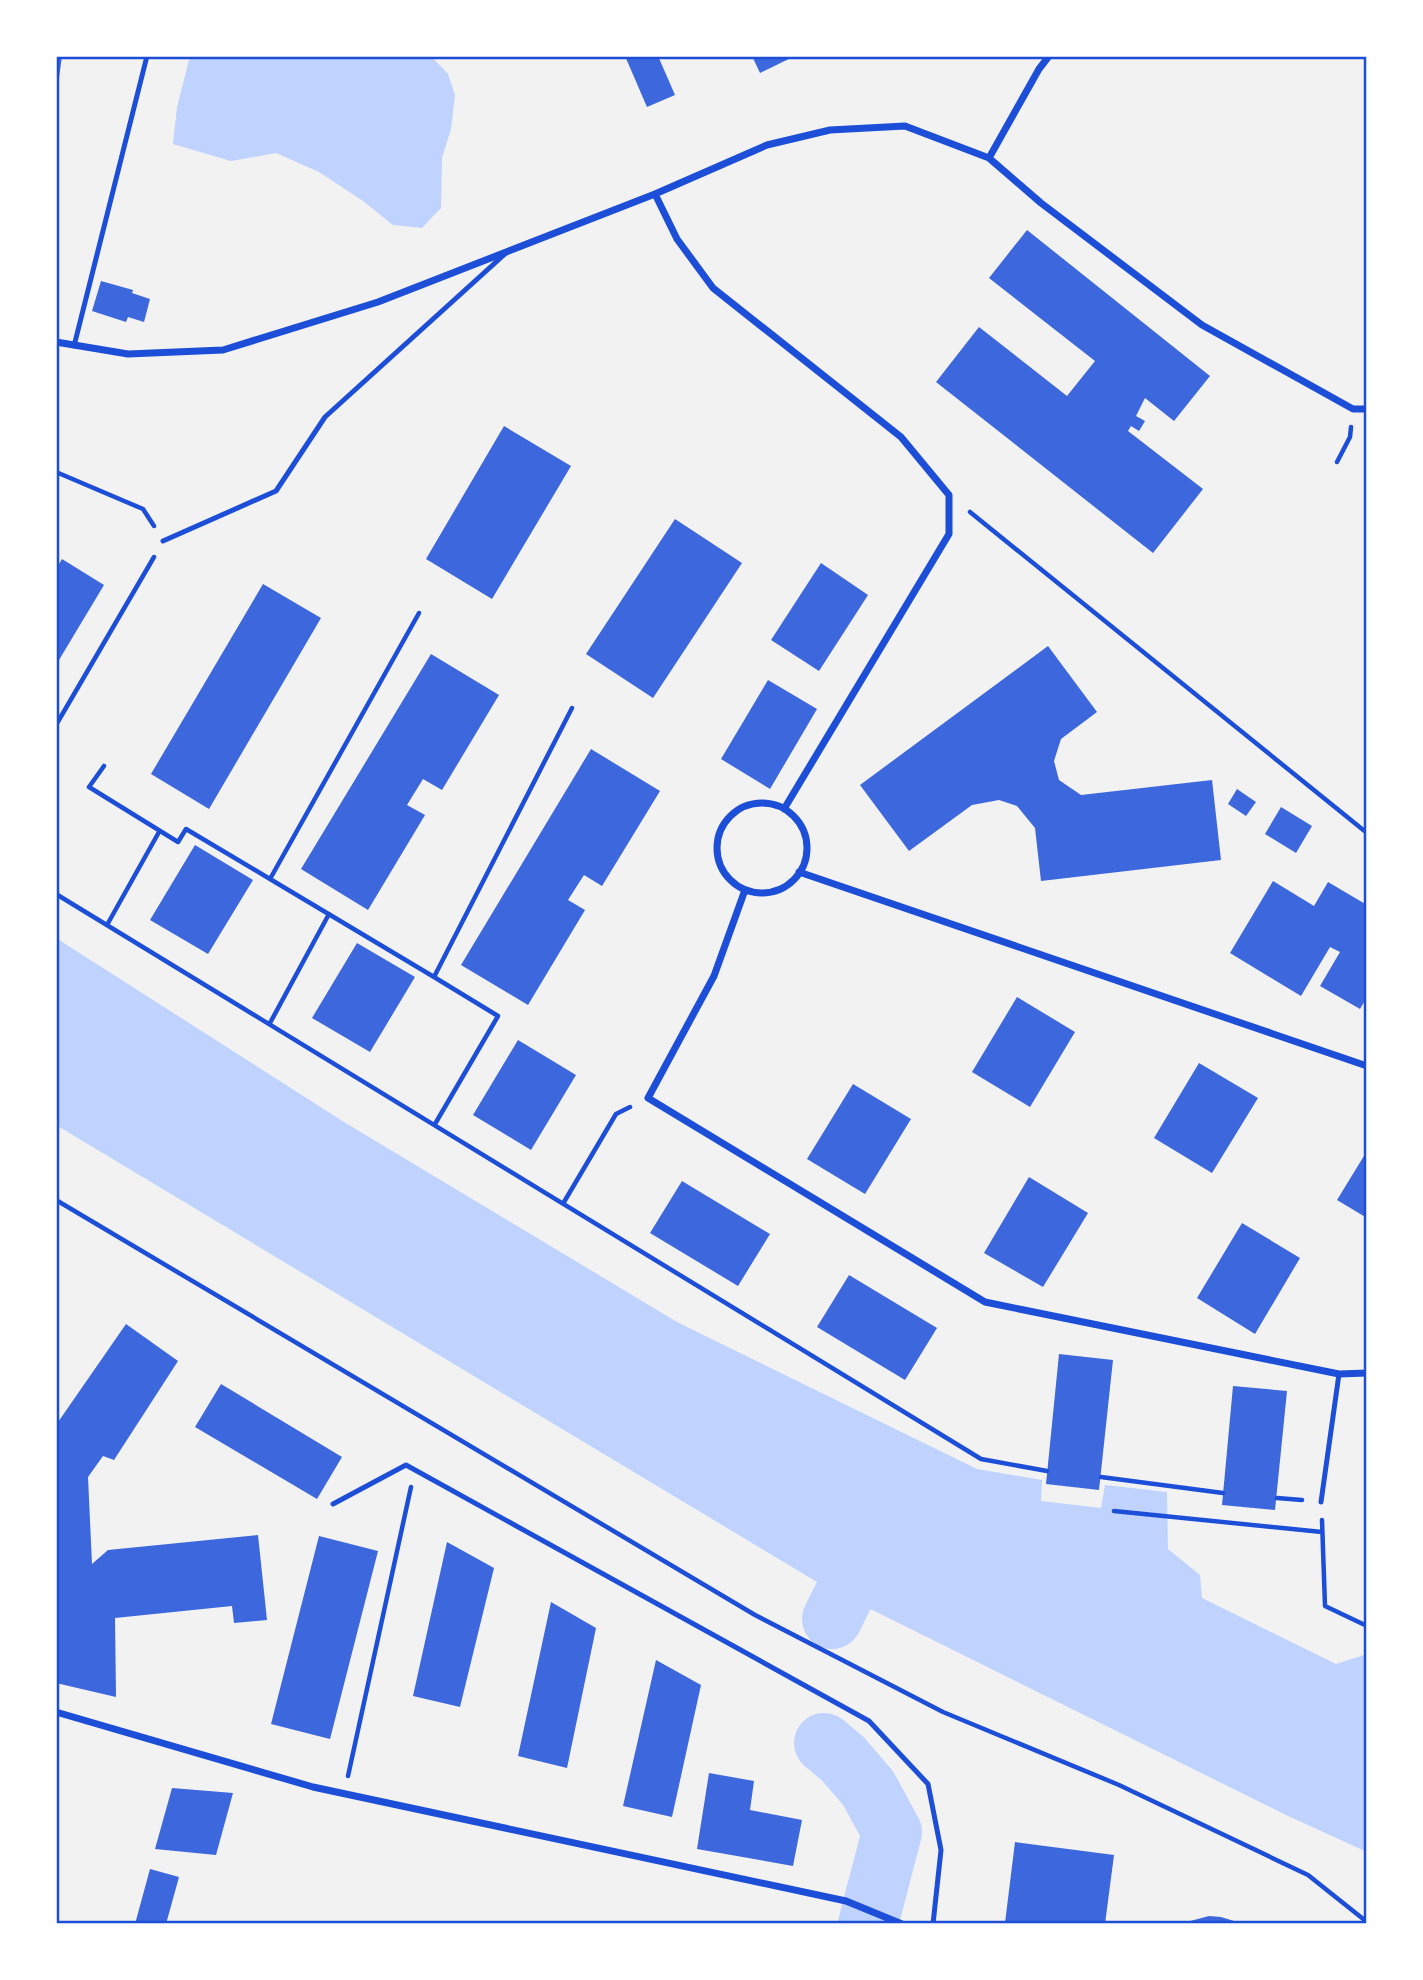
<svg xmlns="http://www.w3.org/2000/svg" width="1423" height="1980" font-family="'PT Sans',sans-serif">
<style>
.water{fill:#bfd3fe}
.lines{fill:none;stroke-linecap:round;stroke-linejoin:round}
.river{stroke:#bfd3fe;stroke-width:60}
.building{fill:#3d67dc}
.path{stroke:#1d4ed8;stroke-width:4.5}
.service{stroke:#1d4ed8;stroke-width:5}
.minor{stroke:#1d4ed8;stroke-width:7}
.neatline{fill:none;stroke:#1d4ed8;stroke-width:2.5}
</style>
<rect width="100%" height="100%" fill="#f2f2f2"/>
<path class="water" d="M 190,56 L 431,56 L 448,74 L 455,95 L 451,129 L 442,158 L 441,208 L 422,228 L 393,225 L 363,201 L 319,172 L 276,153 L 231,161 L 173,144 L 177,107 Z
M 56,938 L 344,1122 L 677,1322 L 977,1469 L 1042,1480 L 1041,1501 L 1101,1508 L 1105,1485 L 1167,1492 L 1168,1549 L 1200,1575 L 1202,1598 L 1336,1664 L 1367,1654 L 1367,1852 L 1286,1815 L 822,1585 L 56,1125 Z"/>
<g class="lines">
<path class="river" d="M 832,1619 L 880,1523
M 824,1743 L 843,1759 L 868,1788 L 892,1832 L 868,1924"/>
</g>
<path class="building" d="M 56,56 L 62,56 L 59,78 L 56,78 Z
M 625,56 L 658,56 L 675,95 L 647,107 Z
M 752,56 L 795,56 L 760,73 Z
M 1027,230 L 1210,376 L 1174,421 L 1145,398 L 1136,416 L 1145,421 L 1139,431 L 1131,426 L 1128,431 L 1203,489 L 1153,553 L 936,382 L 979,327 L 1067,396 L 1095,361 L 989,278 Z
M 101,281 L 133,290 L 132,293 L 150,299 L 144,322 L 128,317 L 126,322 L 92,311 Z
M 504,426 L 571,466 L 492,599 L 426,559 Z
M 675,519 L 742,563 L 653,698 L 586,654 Z
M 62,559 L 104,585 L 56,665 L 56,569 Z
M 821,563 L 868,595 L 819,671 L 771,640 Z
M 263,584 L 321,618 L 209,809 L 151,774 Z
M 1048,646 L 1097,712 L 1061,739 L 1054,761 L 1059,780 L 1081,795 L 1212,780 L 1221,860 L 1041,881 L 1035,828 L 1017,806 L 999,800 L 972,805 L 909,851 L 860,785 Z
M 431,654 L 499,695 L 442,790 L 423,779 L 407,805 L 425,815 L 368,910 L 301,869 Z
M 768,680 L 817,709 L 770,789 L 721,759 Z
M 591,749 L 660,791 L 602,886 L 584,875 L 568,900 L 585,910 L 528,1005 L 461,965 Z
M 1237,789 L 1256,802 L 1246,816 L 1228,804 Z
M 1281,807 L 1312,826 L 1296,853 L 1265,834 Z
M 195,845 L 253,880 L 208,954 L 150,920 Z
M 1273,881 L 1314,906 L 1328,882 L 1367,905 L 1367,997 L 1360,1009 L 1320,986 L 1340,952 L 1330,947 L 1301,996 L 1230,953 Z
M 357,943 L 415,977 L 370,1052 L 312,1018 Z
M 1017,997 L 1075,1032 L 1030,1107 L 972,1072 Z
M 518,1040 L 576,1075 L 531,1150 L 473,1115 Z
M 1199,1063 L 1258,1098 L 1212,1173 L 1154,1138 Z
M 853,1084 L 911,1119 L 865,1194 L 807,1159 Z
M 1367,1151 L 1367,1218 L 1337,1200 Z
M 1029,1177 L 1088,1213 L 1043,1287 L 984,1253 Z
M 682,1181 L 770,1234 L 738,1286 L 650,1233 Z
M 1242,1223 L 1300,1258 L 1255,1334 L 1197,1298 Z
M 849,1275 L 937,1328 L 905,1380 L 817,1327 Z
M 126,1324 L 178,1361 L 114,1460 L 103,1456 L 88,1477 L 92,1564 L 108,1550 L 258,1535 L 267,1620 L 234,1623 L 232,1606 L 115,1618 L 116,1697 L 56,1683 L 56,1425 Z
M 1059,1354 L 1113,1360 L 1099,1490 L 1046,1484 Z
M 221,1384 L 342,1457 L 317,1499 L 195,1427 Z
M 1233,1386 L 1287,1391 L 1275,1510 L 1222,1505 Z
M 319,1536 L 378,1551 L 330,1739 L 271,1724 Z
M 447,1542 L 494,1568 L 460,1707 L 413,1696 Z
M 551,1602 L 596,1628 L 567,1768 L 518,1756 Z
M 656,1660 L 701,1685 L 672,1817 L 623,1806 Z
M 709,1773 L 754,1781 L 750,1810 L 802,1820 L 793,1866 L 697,1849 Z
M 172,1788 L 233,1793 L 216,1855 L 155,1849 Z
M 1015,1842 L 1114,1855 L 1105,1924 L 1005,1923 Z
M 150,1869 L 179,1877 L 166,1924 L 135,1924 Z
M 1209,1916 L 1221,1917 L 1244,1924 L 1179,1924 Z"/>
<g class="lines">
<path class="path" d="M 1337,462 L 1350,437 L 1351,427
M 56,472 L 143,509 L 154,526
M 970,512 L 1367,833
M 56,725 L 154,557
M 104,766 L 89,787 L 178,842 L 186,829 L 270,879 L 419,613
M 270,879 L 434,977 L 572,708
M 56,894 L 981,1459 L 1047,1471
M 107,925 L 159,832
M 434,977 L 498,1016 L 435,1124
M 270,1023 L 329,914
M 56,1200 L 755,1615 L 943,1712 L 1119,1785 L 1308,1875 L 1367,1922
M 564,1202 L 616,1114 L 630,1107
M 1101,1477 L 1223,1493
M 1277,1498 L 1302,1500
M 1114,1511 L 1322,1532
M 1322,1520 L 1325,1606 L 1367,1626
M 348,1776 L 411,1487"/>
<path class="service" d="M 74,346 L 147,56
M 163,541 L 276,491 L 325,417 L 506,253
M 1321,1502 L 1339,1374
M 333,1504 L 406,1465 L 869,1721 L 928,1784 L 941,1850 L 933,1924"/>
<path class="minor" d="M 989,158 L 1039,69 L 1049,56
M 655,194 L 677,239 L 713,288 L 901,437 L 949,495 L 949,534 L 784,809
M 56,342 L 128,354 L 223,350 L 378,302 L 655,194 L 767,145 L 830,130 L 905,126 L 989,158 L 1041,203 L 1202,325 L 1353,409 L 1367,409
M717 848a45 45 0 1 1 90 0a45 45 0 1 1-90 0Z
M 799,872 L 1367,1066
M 745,890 L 714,976 L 648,1098 L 985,1302 L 1339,1374 L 1367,1373
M 56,1712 L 313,1787 L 846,1901 L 902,1924"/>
</g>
<rect width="1423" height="1980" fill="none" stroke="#ffffff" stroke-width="116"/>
<rect x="58" y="58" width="1307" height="1864" class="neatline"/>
</svg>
